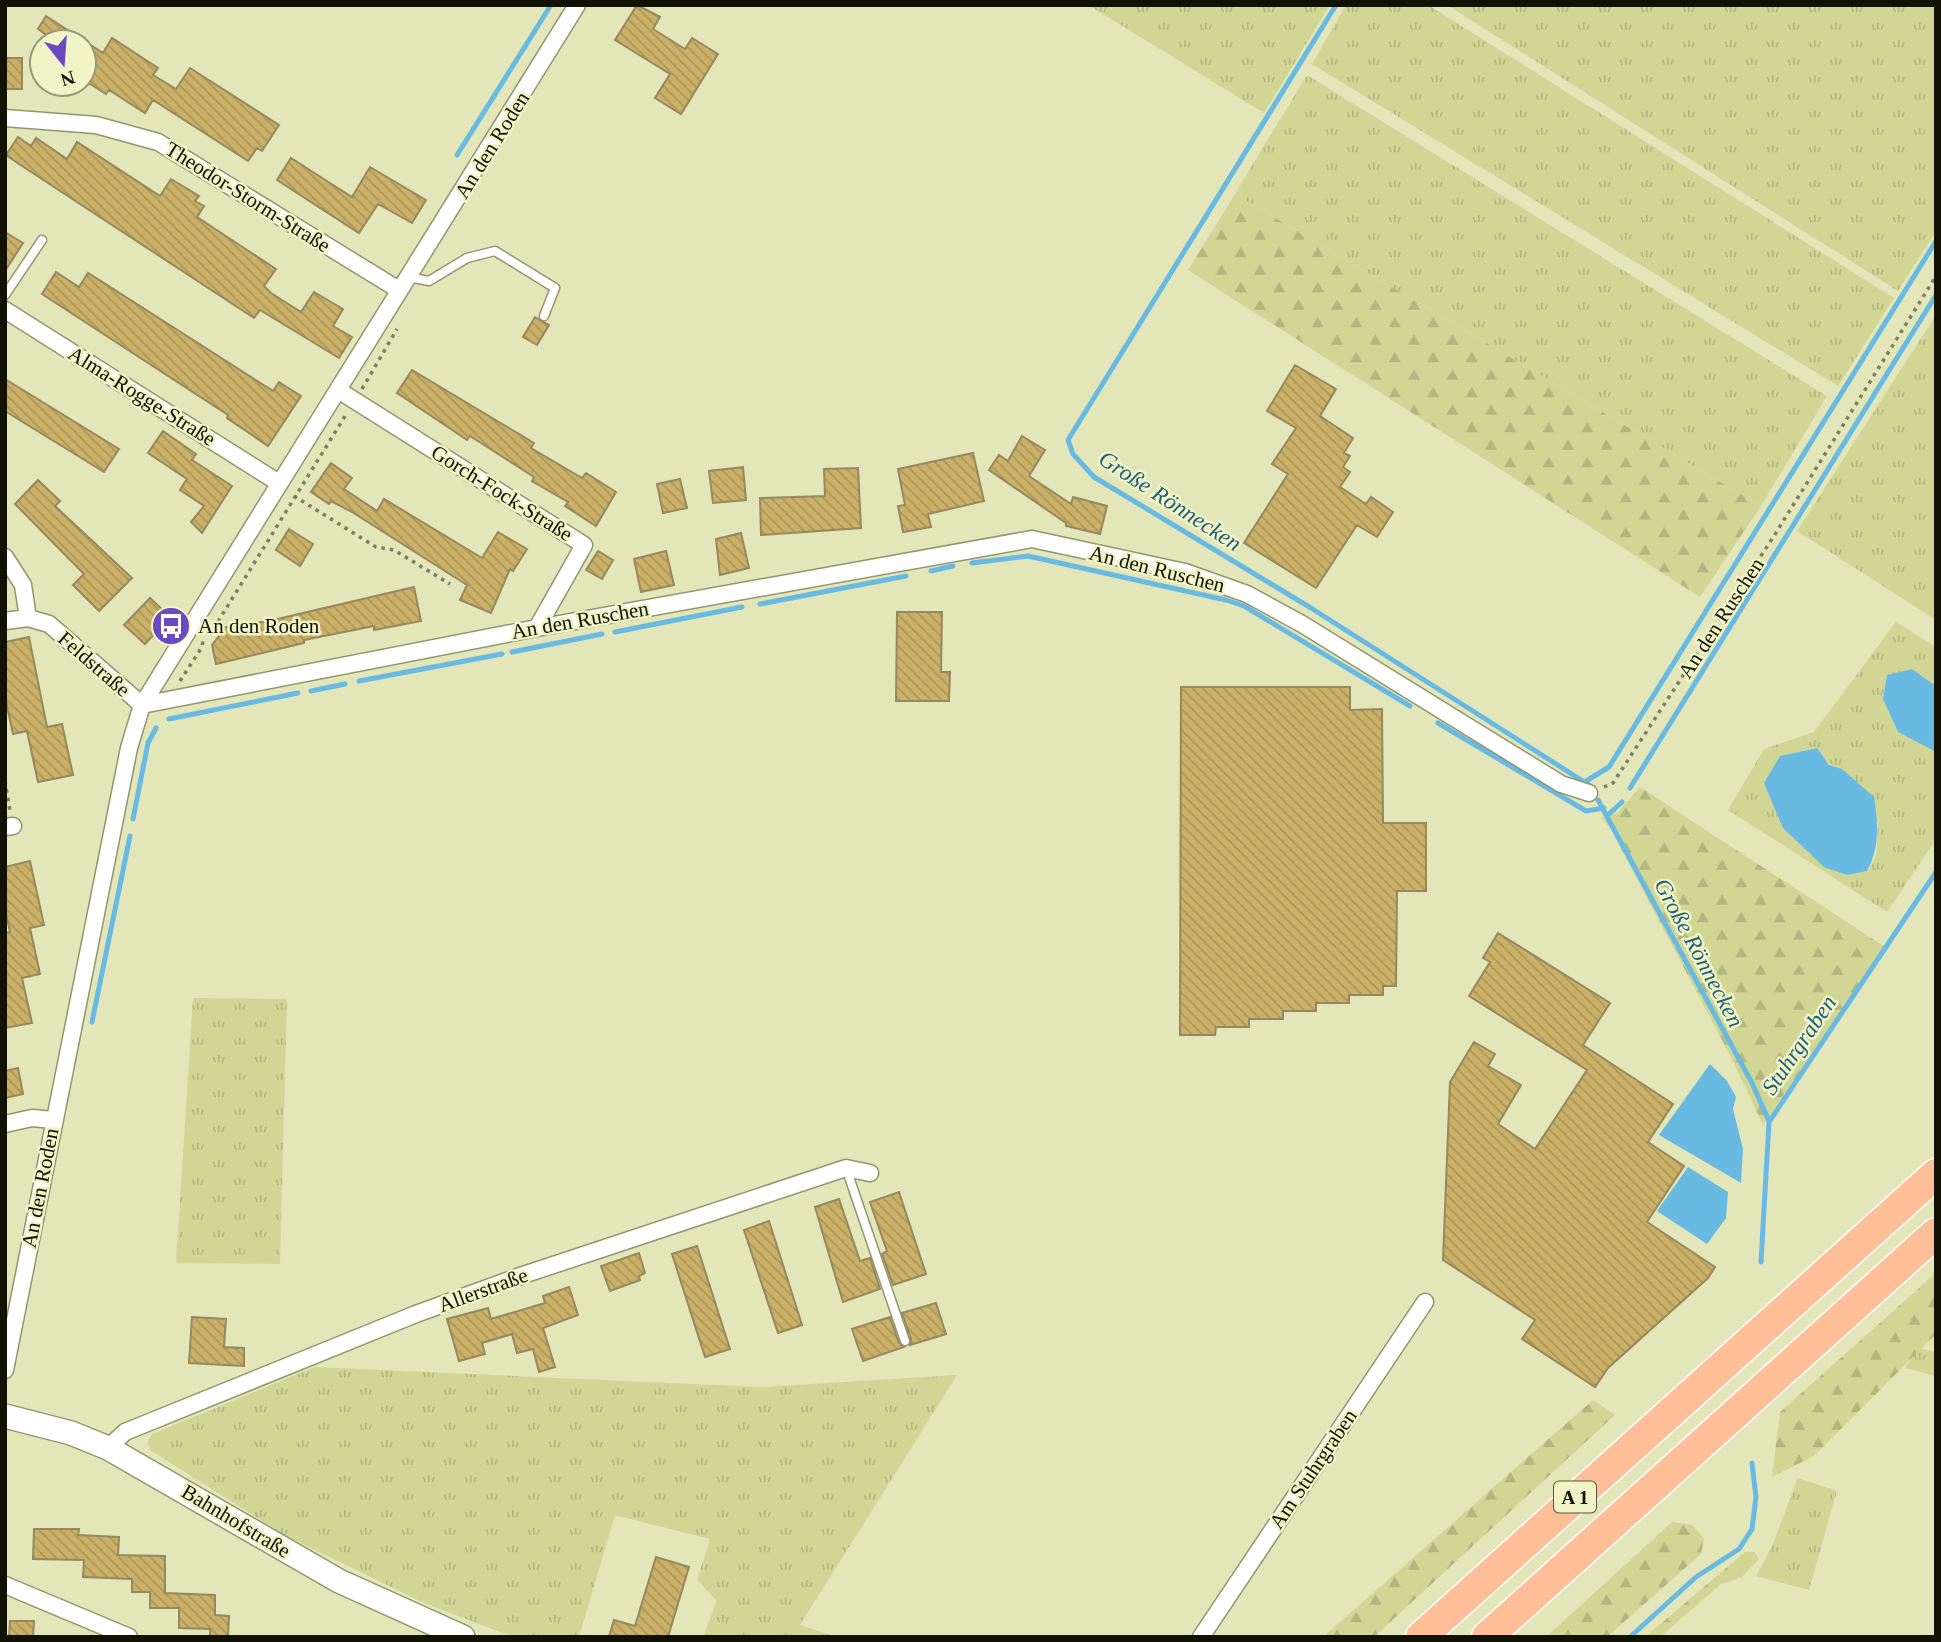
<svg xmlns="http://www.w3.org/2000/svg" width="1941" height="1642" font-family="Georgia,serif">
<style>
.grass{fill:url(#grass-tufts);fill-rule:evenodd}
.forest{fill:url(#forest-firs)}
.water{fill:#69bae3}
.lines{fill:none;stroke-linecap:round;stroke-linejoin:round}
.stream{stroke:#69bae3;stroke-width:5}
.building{fill:url(#building-back-hatch);stroke:#96885f;stroke-width:2}
.lane-casing{stroke:#93966c;stroke-width:11}
.street-casing{stroke:#93966c;stroke-width:19}
.secondary-casing{stroke:#93966c;stroke-width:26}
.highway-casing{stroke:#fff;stroke-width:33}
.path{stroke:#7c7e60;stroke-width:3.5;stroke-dasharray:3.5 5;stroke-linecap:butt}
.lane{stroke:#fff;stroke-width:8}
.street{stroke:#fff;stroke-width:16}
.secondary{stroke:#fff;stroke-width:23}
.highway{stroke:#febe98;stroke-width:30}
.labels{text-anchor:middle;dominant-baseline:central;stroke-width:5;stroke-linejoin:round;paint-order:stroke}
.shield{fill:#f0f4c6;stroke:#54563e;stroke-width:2}
.shield-label{font-size:19px;font-weight:bold;fill:#111203}
.street-label{font-size:21px;fill:#111203;stroke:#f0f4c6}
.poi-label{font-size:21px;fill:#111203;stroke:#f0f4c6;text-anchor:start}
.water-label{font-size:23px;font-style:italic;fill:#215f7b;stroke:#f0f4c6}
</style>
<defs>
<pattern id="grass-tufts" width="24" height="20" patternUnits="userSpaceOnUse" patternTransform="scale(1.75)"><rect width="24" height="20" fill="#d2d695"/><path d="M3 7l-1-3M5 7V3M7 7l1-3M15 17l-1-3M17 17v-4M19 17l1-3" fill="none" stroke="#b3b77f"/></pattern>
<pattern id="forest-firs" width="22" height="20" patternUnits="userSpaceOnUse" patternTransform="scale(1.75)"><rect width="22" height="20" fill="#d2d695"/><path d="M5 1l3.5 6h-7zM16 11l3.5 6h-7z" fill="#b3b77f"/></pattern>
<pattern id="building-back-hatch" width="6" height="6" patternUnits="userSpaceOnUse" patternTransform="scale(1.75)"><rect width="6" height="6" fill="#cab167"/><path d="M-1 5l2 2M0 0l6 6M5-1l2 2" fill="none" stroke="#ac9758"/></pattern>
</defs>
<rect width="100%" height="100%" fill="#e2e6b9"/>
<path class="grass" d="M 1088,5 L 1330,5 L 1264,113 Z
M 1346,5 L 1428,5 L 1894,298 L 1838,386 L 1312,64 Z
M 1447,5 L 1936,5 L 1936,231 L 1898,291 Z
M 1307,75 L 1827,396 L 1761,506 L 1235,194 Z
M 1936,315 L 1936,620 L 1797,531 Z
M 1896,622 L 1936,647 L 1936,686 L 1912,669 L 1887,676 L 1883,699 L 1898,732 L 1936,752 L 1936,839 L 1887,912 L 1728,810 L 1764,749 L 1814,732 ZM 1816,748 L 1878,823 L 1876,855 L 1868,871 L 1780,756 Z
M 193,998 L 287,999 L 280,1264 L 176,1263 Z
M 1919,1348 L 1936,1352 L 1936,1376 L 1905,1368 Z
M 315,1367 L 760,1387 L 957,1375 L 800,1625 L 837,1637 L 703,1637 L 717,1601 L 697,1580 L 710,1539 L 615,1515 L 579,1637 L 513,1637 L 424,1603 L 286,1536 L 150,1450 L 148,1442 L 152,1434 Z
M 1798,1478 L 1837,1491 L 1809,1590 L 1756,1576 L 1772,1546 Z"/>
<path class="forest" d="M 1235,194 L 1761,506 L 1700,597 L 1188,270 Z
M 1640,787 L 1885,947 L 1763,1125 L 1733,1061 L 1610,828 L 1601,818 L 1617,813 Z
M 1936,1273 L 1936,1334 L 1814,1456 L 1772,1477 L 1780,1412 Z
M 1593,1400 L 1615,1415 L 1374,1637 L 1323,1637 Z
M 1672,1522 L 1692,1525 L 1704,1538 L 1701,1554 L 1607,1637 L 1546,1637 Z
M 1745,1552 L 1755,1552 L 1759,1559 L 1742,1577 L 1721,1584 L 1660,1637 L 1645,1637 Z"/>
<path class="water" d="M 1912,669 L 1936,686 L 1936,752 L 1898,732 L 1883,699 L 1887,675 Z
M 1817,748 L 1829,765 L 1842,769 L 1874,797 C 1878,824 1880,847 1867,871 L 1847,875 L 1824,867 L 1783,828 L 1764,783 L 1780,756 Z
M 1710,1064 L 1727,1081 L 1736,1097 L 1733,1109 L 1743,1149 L 1741,1183 L 1659,1135 Z
M 1688,1167 L 1728,1192 L 1726,1218 L 1707,1244 L 1657,1211 Z"/>
<g class="lines">
<path class="stream" d="M 1336,5 L 1068,440 L 1073,454 L 1094,477 L 1311,608 L 1589,785
M 457,155 L 551,5
M 972,563 L 1028,556 L 1226,600 L 1244,606 L 1410,706
M 931,571 L 953,566
M 760,604 L 906,576
M 615,632 L 742,607
M 512,652 L 602,634
M 359,681 L 502,654
M 311,691 L 345,684
M 169,719 L 298,693
M 1438,723 L 1586,811 L 1604,808
M 1586,781 L 1609,767 L 1936,241
M 1630,788 L 1936,295
M 1598,800 L 1752,1083 L 1769,1121
M 1608,815 L 1622,802
M 133,819 L 148,743 L 156,728
M 92,1022 L 130,836
M 1761,1262 L 1769,1122 L 1936,872
M 1630,1637 L 1696,1577 L 1739,1549 L 1752,1529 L 1756,1497 L 1752,1463"/>
</g>
<path class="building" d="M 637,5 L 660,17 L 653,29 L 685,49 L 692,38 L 718,54 L 681,114 L 655,98 L 670,74 L 615,40 Z
M 46,16 L 103,53 L 112,38 L 158,68 L 153,75 L 176,89 L 190,68 L 279,125 L 262,151 L 257,148 L 248,161 L 153,100 L 145,113 L 109,90 L 106,94 L 84,80 L 84,42 L 46,42 L 49,37 L 38,29 Z
M 5,58 L 22,58 L 22,89 L 5,89 Z
M 18,137 L 31,146 L 36,138 L 67,159 L 77,142 L 160,196 L 171,179 L 199,196 L 195,201 L 204,206 L 197,217 L 276,269 L 264,286 L 271,293 L 301,312 L 314,292 L 343,309 L 333,326 L 352,337 L 339,358 L 260,310 L 254,318 L 19,164 L 6,155 Z
M 291,158 L 352,197 L 370,167 L 426,200 L 412,223 L 378,204 L 359,233 L 277,180 Z
M 5,232 L 23,243 L 5,271 Z
M 56,272 L 79,287 L 88,273 L 273,391 L 279,382 L 301,396 L 268,446 L 227,418 L 228,415 L 42,294 Z
M 535,317 L 549,325 L 537,345 L 523,337 Z
M 1295,365 L 1336,389 L 1320,416 L 1353,438 L 1344,453 L 1350,456 L 1343,467 L 1350,472 L 1340,487 L 1366,504 L 1371,497 L 1393,512 L 1377,537 L 1357,525 L 1316,588 L 1244,543 L 1288,474 L 1272,464 L 1296,428 L 1267,411 Z
M 412,370 L 534,443 L 531,448 L 582,478 L 586,473 L 616,492 L 596,526 L 565,506 L 568,502 L 532,481 L 534,477 L 470,436 L 467,440 L 397,393 Z
M 5,379 L 119,449 L 104,472 L 5,411 Z
M 163,431 L 196,454 L 192,460 L 232,486 L 202,533 L 191,522 L 204,506 L 180,490 L 187,479 L 148,453 Z
M 1022,436 L 1045,450 L 1029,476 L 1071,504 L 1073,497 L 1107,506 L 1100,534 L 1066,526 L 1066,523 L 989,470 L 999,455 L 1008,461 Z
M 973,453 L 984,501 L 928,514 L 931,527 L 903,532 L 898,506 L 905,505 L 898,469 Z
M 331,463 L 352,478 L 344,489 L 377,511 L 384,499 L 482,558 L 498,532 L 527,549 L 513,571 L 510,569 L 491,613 L 460,600 L 467,585 L 352,512 L 331,501 L 329,504 L 311,492 Z
M 743,467 L 746,500 L 713,503 L 709,471 Z
M 858,468 L 861,528 L 761,535 L 760,498 L 825,496 L 824,469 Z
M 680,479 L 687,508 L 663,513 L 657,484 Z
M 38,480 L 60,501 L 55,506 L 132,578 L 99,611 L 73,585 L 84,574 L 15,504 Z
M 289,529 L 313,544 L 300,566 L 276,550 Z
M 741,533 L 749,568 L 720,575 L 716,539 Z
M 598,551 L 613,560 L 602,579 L 586,570 Z
M 666,551 L 674,585 L 641,592 L 634,559 Z
M 414,587 L 421,621 L 374,630 L 374,626 L 304,640 L 304,643 L 216,664 L 212,645 L 226,627 L 269,621 Z
M 150,598 L 170,617 L 145,644 L 124,625 Z
M 897,612 L 942,612 L 941,672 L 950,672 L 949,701 L 896,701 Z
M 29,637 L 47,727 L 62,724 L 73,775 L 38,782 L 27,731 L 13,734 L 5,697 L 5,642 Z
M 1181,687 L 1350,687 L 1350,710 L 1382,709 L 1383,823 L 1426,823 L 1426,891 L 1397,891 L 1396,986 L 1383,986 L 1383,995 L 1349,995 L 1349,1003 L 1316,1003 L 1316,1011 L 1283,1011 L 1283,1019 L 1249,1019 L 1249,1027 L 1216,1027 L 1215,1035 L 1180,1035 Z
M 30,861 L 44,925 L 30,928 L 40,974 L 22,978 L 32,1023 L 5,1028 L 5,933 L 10,932 L 5,909 L 5,867 Z
M 1498,933 L 1610,1003 L 1583,1045 L 1673,1104 L 1648,1142 L 1684,1166 L 1647,1222 L 1715,1267 L 1708,1278 L 1608,1368 L 1595,1387 L 1522,1339 L 1535,1320 L 1443,1260 L 1450,1082 L 1474,1042 L 1495,1054 L 1488,1066 L 1521,1085 L 1498,1124 L 1535,1149 L 1587,1070 L 1469,996 L 1490,962 L 1483,958 Z
M 18,1068 L 23,1094 L 5,1098 L 5,1071 Z
M 899,1192 L 926,1274 L 893,1285 L 882,1254 L 887,1251 L 870,1202 Z
M 839,1199 L 860,1261 L 870,1258 L 880,1289 L 843,1302 L 815,1207 Z
M 769,1221 L 802,1325 L 778,1333 L 744,1230 Z
M 697,1246 L 730,1349 L 705,1357 L 672,1254 Z
M 639,1253 L 645,1273 L 639,1276 L 640,1280 L 610,1291 L 601,1266 Z
M 569,1287 L 578,1315 L 543,1328 L 555,1367 L 539,1372 L 533,1349 L 517,1353 L 512,1334 L 482,1343 L 485,1354 L 459,1361 L 447,1319 L 488,1308 L 491,1319 L 545,1303 L 543,1296 Z
M 936,1303 L 946,1334 L 910,1345 L 911,1339 L 902,1313 Z
M 192,1317 L 226,1319 L 224,1347 L 244,1348 L 244,1366 L 189,1363 Z
M 890,1317 L 899,1343 L 904,1347 L 863,1361 L 852,1329 Z
M 34,1529 L 79,1529 L 78,1535 L 119,1537 L 118,1555 L 165,1556 L 165,1593 L 215,1595 L 215,1615 L 229,1616 L 228,1637 L 210,1637 L 210,1629 L 179,1628 L 179,1608 L 150,1608 L 150,1592 L 132,1592 L 132,1579 L 83,1577 L 84,1560 L 33,1559 Z
M 656,1557 L 689,1567 L 668,1637 L 609,1637 L 614,1620 L 635,1626 Z
M 10,1621 L 34,1621 L 33,1637 L 9,1637 Z"/>
<g class="lines">
<defs>
<path id="lane" d="M 408,277 L 429,281 L 467,258 L 495,251 L 555,288 L 544,316
M 5,295 L 42,240
M 846,1168 L 905,1341"/>
<path id="street" d="M 5,118 L 96,125 L 158,142 L 399,290
M 5,310 L 279,483
M 338,390 L 584,545 L 537,628
M 5,557 L 23,585 L 28,618
M 5,621 L 28,618 L 49,624 L 142,705
M 142,705 L 537,628 L 1032,539 L 1185,572 L 1247,594 L 1302,624 L 1561,784 L 1589,793
M 5,827 L 13,826
M 5,1124 L 32,1118 L 53,1120
M 5,1370 L 129,748 L 142,705 L 577,5
M 108,1448 L 125,1432 L 416,1314 L 523,1275 L 846,1168 L 870,1173
M 5,1585 L 129,1637
M 1201,1637 L 1425,1302"/>
<path id="secondary" d="M 5,1416 L 71,1433 L 108,1448 L 339,1581 L 463,1637"/>
<path id="highway" d="M 1421,1637 L 1936,1174
M 1487,1637 L 1936,1233"/>
</defs>
<use href="#lane" class="lane-casing"/>
<use href="#street" class="street-casing"/>
<use href="#secondary" class="secondary-casing"/>
<use href="#highway" class="highway-casing"/>
<path class="path" d="M 362,389 L 397,329
M 294,496 L 376,547 L 394,550 L 450,584
M 206,633 L 214,628 L 347,413
M 180,681 L 202,647 L 203,640
M 5,781 L 10,811
M 1604,787 L 1613,783 L 1772,539 L 1936,276"/>
<use href="#lane" class="lane"/>
<use href="#street" class="street"/>
<use href="#secondary" class="secondary"/>
<use href="#highway" class="highway"/>
</g>
<defs>
<symbol id="bus-disc" viewBox="-11 -11 22 22"><circle r="9.5" fill="#6b49c2" stroke="#f0f4c6"/><path d="M-5-6H5V4H4V6H2V4H-2V6H-4V4H-5ZM-3.5-4V0h7V-4ZM-3.5 1.2v1.5H-2V1.2ZM2 1.2v1.5H3.5V1.2Z" fill="#fff"/></symbol>
</defs>
<g fill-rule="evenodd">
<use href="#bus-disc" x="149" y="604" width="44" height="44"/>
</g>
<g class="labels">
<rect class="shield" x="1554" y="1481.5" width="42" height="31" rx="5"/>
<g class="shield-label">
<text x="1575" y="1497">A 1</text>
</g>
<g class="street-label">
<text transform="translate(492 145) rotate(-58)">An den Roden</text>
<text transform="translate(248 197) rotate(32)">Theodor-Storm-Straße</text>
<text transform="translate(142 396) rotate(32)">Alma-Rogge-Straße</text>
<text transform="translate(502 493) rotate(32)">Gorch-Fock-Straße</text>
<text transform="translate(1157 569) rotate(14)">An den Ruschen</text>
<text transform="translate(1721 618) rotate(-57)">An den Ruschen</text>
<text transform="translate(580 620) rotate(-10)">An den Ruschen</text>
<text transform="translate(94 664) rotate(41)">Feldstraße</text>
<text transform="translate(40 1188) rotate(-79)">An den Roden</text>
<text transform="translate(483 1290) rotate(-20)">Allerstraße</text>
<text transform="translate(1313 1469) rotate(-56)">Am Stuhrgraben</text>
<text transform="translate(236 1521) rotate(31)">Bahnhofstraße</text>
</g>
<g class="poi-label">
<text x="198" y="626">An den Roden</text>
</g>
<g class="water-label">
<text transform="translate(1170 501) rotate(33)">Große Rönnecken</text>
<text transform="translate(1699 953) rotate(62)">Große Rönnecken</text>
<text transform="translate(1799 1045) rotate(-56)">Stuhrgraben</text>
</g>
</g>
<rect width="1941" height="1642" fill="none" stroke="#111203" stroke-width="14"/>
<g transform="translate(63 63) rotate(163)"><circle r="33" fill="#f0f4c6" stroke="#979a78" stroke-width="2"/>
<path d="M0-5L12 26L0 18L-12 26Z" fill="#6b49c2"/>
<text y="-10" font-size="19" font-weight="bold" text-anchor="middle" fill="#111203">N</text>
</g>
</svg>
